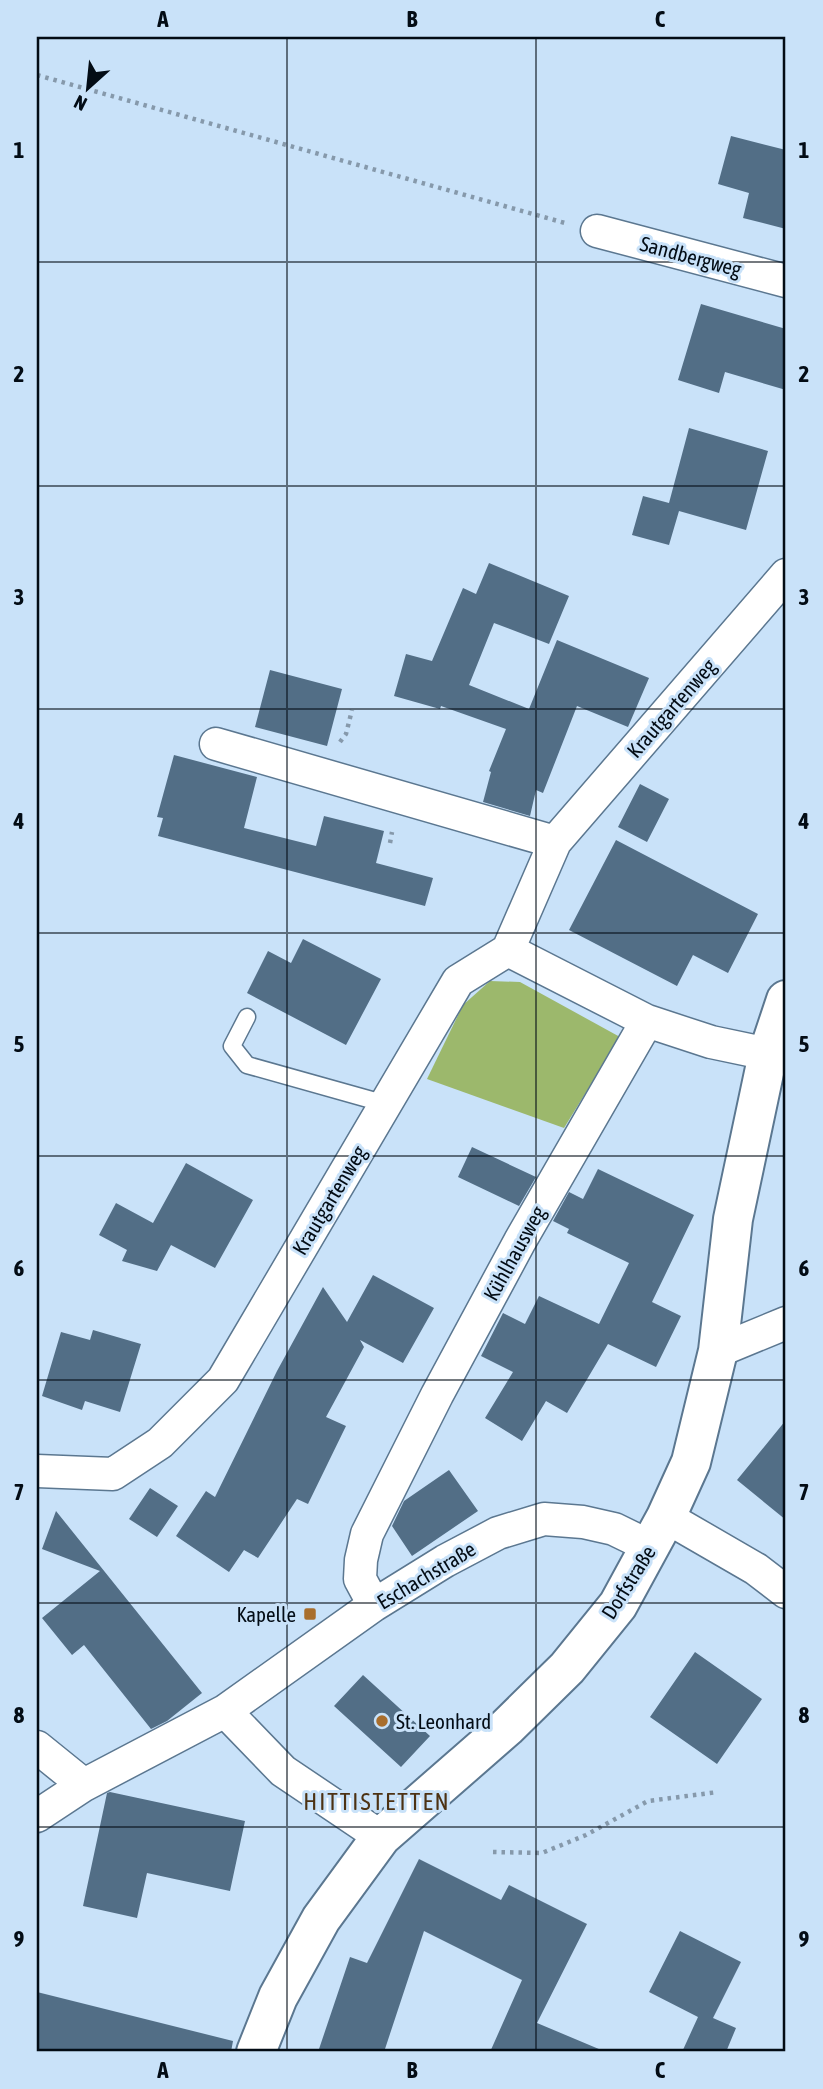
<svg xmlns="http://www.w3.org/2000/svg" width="823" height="2089" font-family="'Asap Condensed',sans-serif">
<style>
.green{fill:#9cb86c}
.building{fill:#526e86}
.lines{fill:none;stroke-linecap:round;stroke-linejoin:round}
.lane-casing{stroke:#5b7790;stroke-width:19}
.street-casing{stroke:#5b7790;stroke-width:35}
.secondary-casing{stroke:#5b7790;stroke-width:42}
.path{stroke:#8699ab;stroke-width:4.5;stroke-dasharray:3.5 5;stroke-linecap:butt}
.lane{stroke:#fff;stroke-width:16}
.street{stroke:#fff;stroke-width:32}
.secondary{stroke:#fff;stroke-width:38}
.grid{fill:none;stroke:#030c15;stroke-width:2;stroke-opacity:0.55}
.poi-dot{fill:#a86e2d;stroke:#c9e2f9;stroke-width:2.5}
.labels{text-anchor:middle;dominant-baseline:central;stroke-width:6;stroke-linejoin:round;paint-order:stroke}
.street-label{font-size:21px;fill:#030c15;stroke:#c9e2f9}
.poi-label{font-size:21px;fill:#030c15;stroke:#c9e2f9;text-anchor:end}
.quarter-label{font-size:24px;letter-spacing:2px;fill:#4d3213;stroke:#c9e2f9}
.neatline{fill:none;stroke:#030c15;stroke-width:2.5}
.grid-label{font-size:23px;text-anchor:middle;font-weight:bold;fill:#030c15}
</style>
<rect width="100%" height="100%" fill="#c9e2f9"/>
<path class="green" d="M 490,981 L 520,982 L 620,1037 L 564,1128 L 427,1079 L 463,1005 Z"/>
<path class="building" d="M 731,136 L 786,150 L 786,229 L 743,218 L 749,193 L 718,184 Z
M 701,304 L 786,329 L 786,390 L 725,372 L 719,393 L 678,380 Z
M 689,428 L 768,451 L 746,530 L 679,511 L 669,545 L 632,535 L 643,496 L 669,503 Z
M 489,563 L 569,596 L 549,644 L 494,623 L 469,685 L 529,709 L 557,640 L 649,678 L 628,727 L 577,706 L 543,793 L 536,790 L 530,816 L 483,802 L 491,772 L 489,771 L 506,729 L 441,706 L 440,709 L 394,696 L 406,654 L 432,661 L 463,588 L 476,594 Z
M 270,670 L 342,689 L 327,746 L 255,727 Z
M 174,755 L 257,777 L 244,828 L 316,846 L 324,816 L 384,831 L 376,863 L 433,878 L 425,906 L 158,836 L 163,818 L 157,817 Z
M 640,784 L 669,799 L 647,842 L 618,827 Z
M 616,840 L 758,914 L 728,973 L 693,955 L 677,986 L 569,930 Z
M 303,939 L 381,979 L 346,1045 L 247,993 L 268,951 L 291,963 Z
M 472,1147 L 536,1177 L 519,1206 L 458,1177 Z
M 186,1163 L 253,1200 L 215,1268 L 171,1245 L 157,1271 L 122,1261 L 127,1250 L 99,1235 L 116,1203 L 153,1223 Z
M 598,1169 L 694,1215 L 652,1302 L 681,1316 L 656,1367 L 608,1344 L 567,1413 L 546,1401 L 522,1441 L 485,1418 L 513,1372 L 481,1356 L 503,1313 L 525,1324 L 539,1296 L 599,1324 L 629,1263 L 567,1233 L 569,1229 L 553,1221 L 569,1192 L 583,1199 Z
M 373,1275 L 434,1308 L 403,1363 L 360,1340 L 364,1347 L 326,1417 L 346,1426 L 308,1504 L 297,1499 L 258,1558 L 244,1550 L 229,1572 L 176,1536 L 206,1491 L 215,1497 L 277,1371 L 323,1287 L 347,1322 Z
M 93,1330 L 141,1344 L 120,1412 L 85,1401 L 82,1410 L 42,1396 L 61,1332 L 90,1340 Z
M 786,1420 L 786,1520 L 737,1480 Z
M 449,1470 L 478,1511 L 412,1556 L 392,1526 L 404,1501 Z
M 150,1488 L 178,1506 L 157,1537 L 129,1519 Z
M 56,1511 L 202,1693 L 167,1721 L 151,1729 L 84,1645 L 72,1655 L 42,1618 L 100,1571 L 42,1549 Z
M 695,1652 L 762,1699 L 717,1764 L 650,1717 Z
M 363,1675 L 430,1736 L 401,1767 L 334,1706 Z
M 110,1792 L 245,1821 L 230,1891 L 147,1873 L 137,1918 L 83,1906 L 107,1793 Z
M 419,1859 L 501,1900 L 509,1885 L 587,1924 L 537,2023 L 606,2052 L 490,2052 L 522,1980 L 424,1931 L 384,2052 L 318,2052 L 350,1957 L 367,1963 Z
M 680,1931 L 741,1962 L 713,2018 L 736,2028 L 726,2052 L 682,2052 L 698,2017 L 649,1992 Z
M 37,1992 L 233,2041 L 231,2052 L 37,2052 Z"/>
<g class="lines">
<defs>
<path id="lane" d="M 247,1017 L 232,1046 L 247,1065 L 386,1104"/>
<path id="street" d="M 597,231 L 786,281
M 216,744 L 555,842
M 508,950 L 647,1021
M 718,1351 L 786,1323
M 37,1471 L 113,1474 L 160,1443 L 223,1380 L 458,981 L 508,950 L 555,842 L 786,575
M 666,1517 L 756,1569 L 786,1592
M 374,1605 L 360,1579 L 361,1560 L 367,1534 L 437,1395 L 520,1241 L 647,1021 L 711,1042 L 768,1054
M 225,1711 L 283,1771 L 381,1837
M 37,1747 L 84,1785
M 37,1816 L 84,1785 L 225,1711 L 374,1605 L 445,1561 L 498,1533 L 544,1519 L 583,1522 L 614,1529 L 651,1547"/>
<path id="secondary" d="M 256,2052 L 278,1997 L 321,1919 L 381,1837 L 507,1727 L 567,1668 L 618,1605 L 666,1517 L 691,1462 L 718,1351 L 733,1219 L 768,1054 L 786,1000"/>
</defs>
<use href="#lane" class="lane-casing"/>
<use href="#street" class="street-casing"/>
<use href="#secondary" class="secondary-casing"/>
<path class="path" d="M 37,75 L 565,223
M 340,742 L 346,734 L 352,710
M 390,843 L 392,832
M 493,1852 L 542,1853 L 586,1835 L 648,1801 L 718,1792"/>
<use href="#lane" class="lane"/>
<use href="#street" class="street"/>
<use href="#secondary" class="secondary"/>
</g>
<path class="grid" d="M 287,37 L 287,2052M 536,37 L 536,2052M 37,262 L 786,262M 37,486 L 786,486M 37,709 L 786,709M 37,933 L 786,933M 37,1156 L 786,1156M 37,1380 L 786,1380M 37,1603 L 786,1603M 37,1827 L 786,1827"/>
<g class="poi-dot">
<rect x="303" y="1607" width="14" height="14" rx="3.5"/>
<circle cx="382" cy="1721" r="7"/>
</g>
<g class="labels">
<g class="street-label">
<text transform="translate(691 256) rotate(15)">Sandbergweg</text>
<text transform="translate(671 708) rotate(-49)">Krautgartenweg</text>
<text transform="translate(329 1200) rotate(-59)">Krautgartenweg</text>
<text transform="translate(514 1253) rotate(-61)">Kühlhausweg</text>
<text transform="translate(426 1575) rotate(-31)">Eschachstraße</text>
<text transform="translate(628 1582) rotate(-58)">Dorfstraße</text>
</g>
<g class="poi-label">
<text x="296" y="1614">Kapelle</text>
<text x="396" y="1721" text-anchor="start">St. Leonhard</text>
</g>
<g class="quarter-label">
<text x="377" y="1801">HITTISTETTEN</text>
</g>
</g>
<rect width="823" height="2089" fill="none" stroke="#c9e2f9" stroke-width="77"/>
<g transform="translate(88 88) rotate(207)" stroke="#c9e2f9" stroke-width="5" paint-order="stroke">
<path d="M0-5L12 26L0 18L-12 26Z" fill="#030c15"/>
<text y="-10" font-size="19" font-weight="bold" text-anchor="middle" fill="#030c15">N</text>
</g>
<rect x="38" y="38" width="746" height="2012" class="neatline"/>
<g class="grid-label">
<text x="163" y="27">A</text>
<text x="412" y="27">B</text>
<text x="660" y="27">C</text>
<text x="19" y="158">1</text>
<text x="804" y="158">1</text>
<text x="19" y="382">2</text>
<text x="804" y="382">2</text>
<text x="19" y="605">3</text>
<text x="804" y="605">3</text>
<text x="19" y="829">4</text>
<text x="804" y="829">4</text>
<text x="19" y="1052">5</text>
<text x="804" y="1052">5</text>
<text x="19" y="1276">6</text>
<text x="804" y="1276">6</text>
<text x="19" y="1500">7</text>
<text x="804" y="1500">7</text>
<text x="19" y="1723">8</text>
<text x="804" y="1723">8</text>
<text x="19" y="1947">9</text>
<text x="804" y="1947">9</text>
<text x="163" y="2078">A</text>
<text x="412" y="2078">B</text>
<text x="660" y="2078">C</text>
</g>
</svg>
